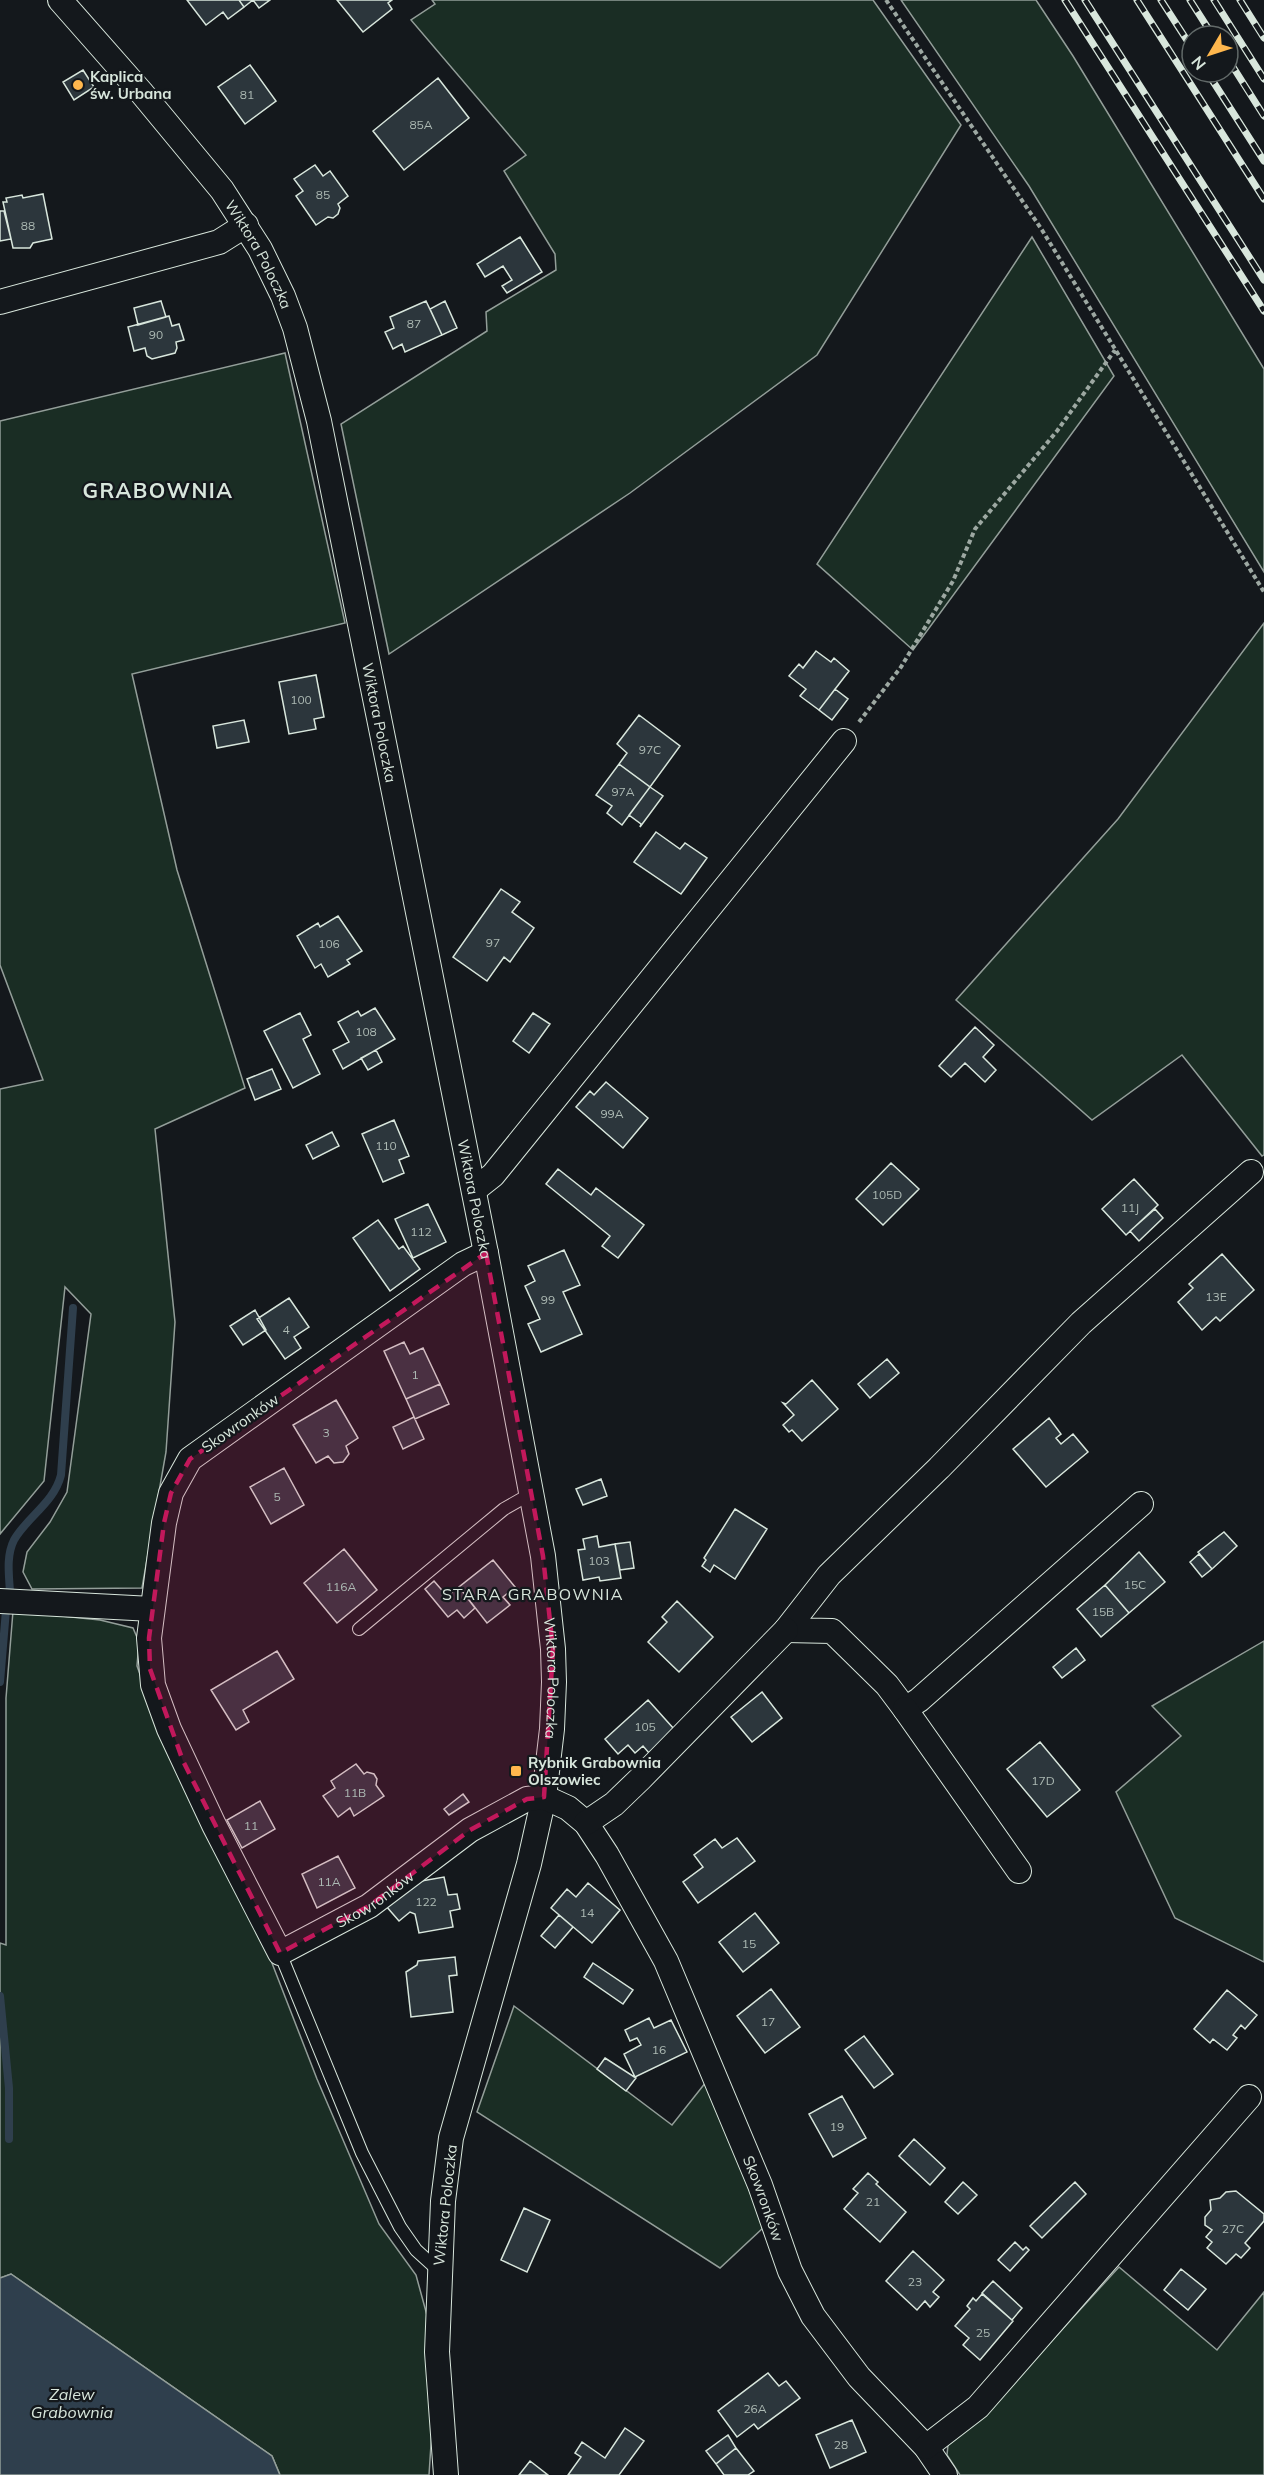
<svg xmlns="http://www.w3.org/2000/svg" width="1264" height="2475" font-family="Mulish,sans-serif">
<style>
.green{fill:#1a2d24;stroke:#939e99;stroke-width:1.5}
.water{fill:#2f3f4d;stroke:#939e99;stroke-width:1.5}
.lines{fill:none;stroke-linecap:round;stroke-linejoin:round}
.stream{stroke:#2f3f4d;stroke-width:8}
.building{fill:#2c363c;stroke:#d8e6dc;stroke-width:1.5}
.lane-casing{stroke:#d8e6dc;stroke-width:14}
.street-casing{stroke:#d8e6dc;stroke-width:26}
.path{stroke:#9da8a2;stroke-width:4;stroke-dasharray:4.5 3;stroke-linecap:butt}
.lane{stroke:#14181c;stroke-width:12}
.street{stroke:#14181c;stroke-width:24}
.rail-casing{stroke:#d8e6dc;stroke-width:7}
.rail{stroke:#14181c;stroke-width:4.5;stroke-dasharray:14;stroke-linecap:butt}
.marked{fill:#c2185b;fill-opacity:0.2;stroke:#c2185b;stroke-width:4.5;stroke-dasharray:12 8;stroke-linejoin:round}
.poi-dot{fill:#ffb74d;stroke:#14181c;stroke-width:2}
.labels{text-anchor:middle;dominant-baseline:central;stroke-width:4.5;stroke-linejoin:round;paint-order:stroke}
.number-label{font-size:12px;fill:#adbab4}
.poi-label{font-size:15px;font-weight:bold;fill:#d8e6dc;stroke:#14181c;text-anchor:start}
.street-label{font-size:15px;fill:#d8e6dc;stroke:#14181c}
.neighbourhood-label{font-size:16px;letter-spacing:1.5px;fill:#d8e6dc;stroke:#14181c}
.water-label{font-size:16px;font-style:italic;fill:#d8e6dc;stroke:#14181c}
.district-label{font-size:21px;font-weight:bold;letter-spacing:1.5px;fill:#d8e6dc;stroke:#14181c}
</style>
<rect width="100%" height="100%" fill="#14181c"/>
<path class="green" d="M 432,0 L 873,0 L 961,125 L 817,355 L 630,493 L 389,654 L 341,424 L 487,331 L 486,312 L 556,270 L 555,254 L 504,171 L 526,155 L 411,20 L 435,4 Z
M 901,0 L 1036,0 L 1073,56 L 1264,369 L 1264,572 L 1029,186 Z
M 1032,237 L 1114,376 L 913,650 L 817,564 Z
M 285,353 L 345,623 L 132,674 L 177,870 L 245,1088 L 155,1129 L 175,1322 L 166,1452 L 142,1588 L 32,1589 L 23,1572 L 27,1552 L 50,1522 L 67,1492 L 91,1314 L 65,1287 L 44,1481 L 0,1534 L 0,1089 L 43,1080 L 0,965 L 0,421 Z
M 1264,623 L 1264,1155 L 1262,1156 L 1182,1055 L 1092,1120 L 956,1000 L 1118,819 Z
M 13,1611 L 100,1620 L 133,1628 L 139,1642 L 137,1666 L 152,1708 L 270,1958 L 317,2079 L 379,2224 L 416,2275 L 437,2352 L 429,2475 L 280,2475 L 272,2456 L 11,2274 L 0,2278 L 0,1943 L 6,1945 L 6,1698 Z
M 1264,1641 L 1264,1962 L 1175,1918 L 1116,1792 L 1181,1736 L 1152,1706 Z
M 514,2006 L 672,2125 L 706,2082 L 764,2227 L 720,2268 L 477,2112 Z
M 1119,2267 L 1217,2350 L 1264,2292 L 1264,2475 L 960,2475 L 947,2455 L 948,2445 L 982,2417 Z"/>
<path class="water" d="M 11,2274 L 272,2456 L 280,2475 L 0,2475 L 0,2278 Z"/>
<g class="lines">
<path class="stream" d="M 10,1592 C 9,1575 6,1556 14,1540 C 27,1517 54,1503 61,1475 L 73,1308
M 0,1682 L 6,1610
M 0,1996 L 9,2088 L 9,2139"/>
</g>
<path class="building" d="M 187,0 L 239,0 L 244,7 L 228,19 L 223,12 L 206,25 Z
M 239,0 L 270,0 L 259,8 L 253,0 L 244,7 Z
M 337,0 L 392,0 L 388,3 L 392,9 L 363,32 Z
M 250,65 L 276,101 L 245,124 L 218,87 Z
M 83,70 L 94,87 L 74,100 L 63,82 Z
M 438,78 L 469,118 L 404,170 L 373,131 Z
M 315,165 L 323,176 L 330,171 L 348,196 L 338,204 L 340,208 L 338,214 L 333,218 L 328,217 L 316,225 L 296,196 L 303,191 L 294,179 Z
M 43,194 L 52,239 L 33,243 L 30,248 L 13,248 L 3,202 L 7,202 L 6,198 L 22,195 L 23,198 Z
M 0,211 L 4,211 L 11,239 L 0,241 Z
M 520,237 L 542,272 L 507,293 L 502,286 L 512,280 L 503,266 L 485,277 L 477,264 Z
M 161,301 L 166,317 L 138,325 L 134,308 Z
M 426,301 L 442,335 L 405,352 L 402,344 L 393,349 L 385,332 L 394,328 L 390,317 Z
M 445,301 L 457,328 L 442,335 L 430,309 Z
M 169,316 L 172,326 L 179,324 L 184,340 L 176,342 L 177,348 L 175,353 L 152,359 L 147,356 L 145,348 L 134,351 L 128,327 Z
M 816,651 L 831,662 L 834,658 L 849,671 L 819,710 L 800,696 L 806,689 L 789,676 L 799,664 L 803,668 Z
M 316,675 L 324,717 L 314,719 L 316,729 L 289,734 L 279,682 Z
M 835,689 L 848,699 L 832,720 L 819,710 Z
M 639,715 L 680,746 L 650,787 L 619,764 L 627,753 L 617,744 Z
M 244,720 L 249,742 L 217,748 L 213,726 Z
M 619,764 L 650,787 L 622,825 L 607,813 L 612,806 L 596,795 Z
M 650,787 L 663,796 L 640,827 L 641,824 L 629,815 Z
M 656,832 L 680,849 L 685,843 L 707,858 L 681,894 L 634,862 Z
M 501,889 L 520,902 L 512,912 L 534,928 L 510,962 L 504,957 L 487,981 L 453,957 Z
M 338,916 L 362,951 L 347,960 L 350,964 L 328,977 L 321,964 L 315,968 L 297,936 L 318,923 L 320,927 Z
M 375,1008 L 395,1039 L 343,1069 L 333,1050 L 349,1042 L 338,1022 L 358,1011 L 361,1016 Z
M 300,1013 L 311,1035 L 303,1039 L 320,1074 L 293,1088 L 264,1031 Z
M 533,1013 L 550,1024 L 529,1053 L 513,1041 Z
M 975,1027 L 994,1045 L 983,1057 L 996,1070 L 985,1082 L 965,1063 L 951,1077 L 939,1066 Z
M 376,1050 L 382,1062 L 368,1070 L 361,1058 Z
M 272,1069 L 281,1089 L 255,1100 L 247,1079 Z
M 606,1082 L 648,1118 L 623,1148 L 576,1107 L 590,1091 L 594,1095 Z
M 394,1120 L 409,1156 L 399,1160 L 404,1173 L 383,1182 L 362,1134 Z
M 332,1132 L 339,1146 L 313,1159 L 306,1145 Z
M 891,1163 L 919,1189 L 883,1225 L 856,1199 Z
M 558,1169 L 591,1195 L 596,1188 L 644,1225 L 618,1258 L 602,1246 L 610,1236 L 546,1184 Z
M 1134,1179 L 1158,1205 L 1126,1235 L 1102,1209 Z
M 428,1204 L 446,1242 L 413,1258 L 395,1219 Z
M 1155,1209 L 1163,1218 L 1139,1241 L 1130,1231 Z
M 378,1220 L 399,1249 L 403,1246 L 420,1269 L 390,1291 L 353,1238 Z
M 564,1250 L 580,1285 L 563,1292 L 582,1334 L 541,1352 L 528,1324 L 540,1319 L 525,1286 L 535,1281 L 528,1266 Z
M 1222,1254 L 1254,1290 L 1220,1321 L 1216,1317 L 1202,1330 L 1178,1302 L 1193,1288 L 1189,1284 Z
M 289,1298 L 309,1327 L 294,1337 L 301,1348 L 285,1359 L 257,1319 Z
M 255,1310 L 266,1330 L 243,1345 L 230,1326 Z
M 404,1342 L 410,1354 L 423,1348 L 440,1384 L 406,1399 L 384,1351 Z
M 887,1359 L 899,1373 L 870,1398 L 858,1384 Z
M 812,1380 L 838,1409 L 802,1441 L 792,1430 L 789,1432 L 783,1425 L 794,1415 L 783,1403 L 786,1404 Z
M 440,1384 L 449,1404 L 415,1419 L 406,1399 Z
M 336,1400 L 358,1438 L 346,1446 L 349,1454 L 343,1462 L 334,1463 L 328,1456 L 316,1463 L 293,1425 Z
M 414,1417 L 424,1439 L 403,1449 L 393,1427 Z
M 1049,1418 L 1061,1434 L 1056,1438 L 1061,1444 L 1073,1434 L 1088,1452 L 1046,1487 L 1013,1449 Z
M 284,1468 L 304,1505 L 271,1524 L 250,1487 Z
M 601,1479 L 607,1496 L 583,1505 L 576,1489 Z
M 735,1509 L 767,1529 L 735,1579 L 714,1565 L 710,1572 L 702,1566 L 706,1560 L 704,1558 Z
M 1224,1532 L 1237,1546 L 1212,1569 L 1198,1552 Z
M 597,1536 L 599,1547 L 615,1544 L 621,1578 L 600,1581 L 599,1577 L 583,1580 L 578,1550 L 585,1549 L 583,1539 Z
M 630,1542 L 634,1568 L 620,1570 L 615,1544 Z
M 344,1549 L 377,1590 L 337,1623 L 304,1583 Z
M 1139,1552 L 1165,1582 L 1129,1613 L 1105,1585 Z
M 1199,1554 L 1212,1569 L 1202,1577 L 1190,1562 Z
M 493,1560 L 515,1587 L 503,1597 L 510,1605 L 487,1623 L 459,1587 Z
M 434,1581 L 447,1596 L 459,1587 L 475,1608 L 464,1618 L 457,1610 L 448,1617 L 425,1589 Z
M 1105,1585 L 1129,1613 L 1101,1637 L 1077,1609 Z
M 677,1601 L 713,1637 L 679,1672 L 648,1642 L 667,1622 L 662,1617 Z
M 1076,1648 L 1085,1660 L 1062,1678 L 1053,1667 Z
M 277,1651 L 294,1679 L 243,1710 L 249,1722 L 236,1730 L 211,1690 Z
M 762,1692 L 782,1718 L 752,1742 L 731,1717 Z
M 648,1700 L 674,1729 L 649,1753 L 643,1746 L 635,1753 L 628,1745 L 618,1754 L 605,1739 Z
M 1040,1742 L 1080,1790 L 1047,1817 L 1007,1769 Z
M 356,1764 L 364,1774 L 367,1772 L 374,1774 L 377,1779 L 376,1785 L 384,1796 L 354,1816 L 350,1808 L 338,1817 L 323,1796 L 335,1788 L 331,1781 Z
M 463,1794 L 469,1802 L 449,1815 L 444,1809 Z
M 260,1801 L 275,1829 L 242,1848 L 227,1820 Z
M 737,1838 L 755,1861 L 698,1903 L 683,1882 L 703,1867 L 694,1855 L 715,1839 L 722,1848 Z
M 338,1856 L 355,1888 L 317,1908 L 302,1874 Z
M 444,1877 L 448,1895 L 457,1894 L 460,1909 L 450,1911 L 453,1927 L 419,1933 L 415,1914 L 410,1912 L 399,1921 L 386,1906 L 410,1883 Z
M 588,1883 L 620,1910 L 592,1943 L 551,1908 L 567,1889 L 576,1897 Z
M 755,1913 L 779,1943 L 743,1972 L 719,1942 Z
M 559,1915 L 573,1927 L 555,1948 L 541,1936 Z
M 455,1957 L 457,1975 L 449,1976 L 453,2012 L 411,2017 L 406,1972 L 417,1965 L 418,1961 Z
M 593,1963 L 633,1990 L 623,2004 L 584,1977 Z
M 771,1989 L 800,2027 L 765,2053 L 737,2016 Z
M 1227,1990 L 1257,2015 L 1245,2029 L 1241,2025 L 1233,2035 L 1237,2038 L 1227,2050 L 1213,2039 L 1210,2043 L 1194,2029 Z
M 649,2018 L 654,2028 L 671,2020 L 687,2052 L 635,2077 L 624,2054 L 641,2045 L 637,2038 L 630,2041 L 625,2030 Z
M 864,2036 L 893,2074 L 874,2088 L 845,2050 Z
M 605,2058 L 636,2078 L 626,2091 L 597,2069 Z
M 842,2096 L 866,2138 L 833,2157 L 809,2114 Z
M 914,2139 L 945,2168 L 930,2185 L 899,2156 Z
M 868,2173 L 878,2182 L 876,2184 L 906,2212 L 880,2242 L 844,2209 L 858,2193 L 853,2189 Z
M 963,2182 L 977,2195 L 958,2214 L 945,2202 Z
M 1075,2182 L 1086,2194 L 1042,2238 L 1030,2226 Z
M 1236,2191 L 1264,2214 L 1264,2221 L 1245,2243 L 1250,2248 L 1241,2258 L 1236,2254 L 1226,2264 L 1207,2248 L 1212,2242 L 1206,2237 L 1212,2230 L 1205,2225 L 1205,2217 L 1211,2210 L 1210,2200 L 1220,2198 L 1226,2192 Z
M 524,2208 L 550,2220 L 527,2272 L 501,2260 Z
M 1015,2242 L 1023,2250 L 1026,2247 L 1029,2250 L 1010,2271 L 998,2260 Z
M 913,2251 L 944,2280 L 933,2292 L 939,2297 L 930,2307 L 925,2301 L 917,2310 L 886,2281 Z
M 1181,2269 L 1206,2289 L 1188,2310 L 1164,2290 Z
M 993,2281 L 1022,2308 L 1012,2320 L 982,2293 Z
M 982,2294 L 1013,2321 L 980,2360 L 963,2345 L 969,2338 L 955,2326 L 970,2309 L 967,2306 L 973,2298 L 976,2301 Z
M 768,2373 L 779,2386 L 786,2381 L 800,2398 L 758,2429 L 754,2424 L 737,2437 L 718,2411 Z
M 852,2420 L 866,2452 L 830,2468 L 816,2435 Z
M 625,2428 L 644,2441 L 619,2475 L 568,2475 L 581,2457 L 575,2453 L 582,2442 L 605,2458 Z
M 728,2435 L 736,2448 L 716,2464 L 706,2451 Z
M 736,2448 L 754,2471 L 748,2475 L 724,2475 L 716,2464 Z
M 530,2461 L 548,2475 L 519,2475 Z"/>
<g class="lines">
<defs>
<path id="lane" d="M 359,1629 L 504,1509 L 532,1493
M 280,1953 L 362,2153 L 400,2227 L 416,2250 L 438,2270"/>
<g id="street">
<path id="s1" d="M 60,0 L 141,92 L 222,190 L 260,249 L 283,296 L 295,328 L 319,421 L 403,837 L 486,1253 L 543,1556 L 553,1649 L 554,1682 L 552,1729 L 544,1797 L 529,1864 L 451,2138 L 443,2201 L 437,2352 L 446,2475"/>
<path d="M 0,302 L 219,242 L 246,225"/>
<path d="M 474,1190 L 493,1175 L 844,741"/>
<path id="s2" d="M 486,1253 L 463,1264 L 190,1459 L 171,1493 L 164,1523 L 149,1638 L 153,1685 L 169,1729 L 214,1825 L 280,1953 L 369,1906 L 470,1830 L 527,1799 L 544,1797 L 568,1808 L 586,1823 L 607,1855 L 666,1961 L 760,2185 L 790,2271 L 813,2316 L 859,2377 L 926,2447 L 945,2475"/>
<path d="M 1141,1504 L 919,1700 L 905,1709 L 887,1685 L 832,1631 L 786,1630 L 829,1575 L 939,1468 L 1081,1323 L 1251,1172"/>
<path d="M 0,1601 L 152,1609"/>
<path d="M 905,1709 L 1019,1871"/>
<path d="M 586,1823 L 614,1804 L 640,1779 L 786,1630"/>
<path d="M 926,2447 L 978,2407 L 1249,2097"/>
</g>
</defs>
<use href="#lane" class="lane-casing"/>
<use href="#street" class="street-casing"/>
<path class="path" d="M 886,0 L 1042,230 L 1264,592
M 859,722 L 901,667 L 953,581 L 975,529 L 1057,431 L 1115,350"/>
<use href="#lane" class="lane"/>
<use href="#street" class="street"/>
<defs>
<path id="rail" d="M 1065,0 L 1264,311
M 1085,0 L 1264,280
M 1137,0 L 1264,199
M 1161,0 L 1192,48
M 1190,0 L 1213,36
M 1214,0 L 1264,79
M 1240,0 L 1264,38
M 1228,59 L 1264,116
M 1207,72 L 1264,161"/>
</defs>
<use href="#rail" class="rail-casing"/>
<use href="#rail" class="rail"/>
</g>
<path class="marked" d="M 486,1253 L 543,1556 L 553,1649 L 544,1797 L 527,1799 L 470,1830 L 369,1906 L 280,1953 L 183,1761 L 150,1669 L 149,1638 L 164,1523 L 171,1493 L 190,1459 Z"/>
<g class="poi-dot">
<circle cx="78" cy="85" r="6"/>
<rect x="510" y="1765" width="12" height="12" rx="3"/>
</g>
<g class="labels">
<g class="number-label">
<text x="247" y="94">81</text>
<text x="421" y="124">85A</text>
<text x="323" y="194">85</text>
<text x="28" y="225">88</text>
<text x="414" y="323">87</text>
<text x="156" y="334">90</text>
<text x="301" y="699">100</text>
<text x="650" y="749">97C</text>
<text x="623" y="791">97A</text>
<text x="493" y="942">97</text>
<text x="329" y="943">106</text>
<text x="366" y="1031">108</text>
<text x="612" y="1113">99A</text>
<text x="386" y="1145">110</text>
<text x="887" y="1194">105D</text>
<text x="1130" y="1207">11J</text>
<text x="421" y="1231">112</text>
<text x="1216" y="1296">13E</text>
<text x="548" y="1299">99</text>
<text x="286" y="1329">4</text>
<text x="415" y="1374">1</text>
<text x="326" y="1432">3</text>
<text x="277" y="1496">5</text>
<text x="599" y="1560">103</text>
<text x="1135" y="1584">15C</text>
<text x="341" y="1586">116A</text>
<text x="1103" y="1611">15B</text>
<text x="645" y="1726">105</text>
<text x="1043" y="1780">17D</text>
<text x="355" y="1792">11B</text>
<text x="251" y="1825">11</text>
<text x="329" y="1881">11A</text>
<text x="426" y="1901">122</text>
<text x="587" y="1912">14</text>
<text x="749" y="1943">15</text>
<text x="768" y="2021">17</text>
<text x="659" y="2049">16</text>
<text x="837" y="2126">19</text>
<text x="873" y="2201">21</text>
<text x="1233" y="2228">27C</text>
<text x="915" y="2281">23</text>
<text x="983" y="2332">25</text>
<text x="755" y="2408">26A</text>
<text x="841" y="2444">28</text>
</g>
<g class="poi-label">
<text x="90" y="76">Kaplica<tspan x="90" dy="17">św. Urbana</tspan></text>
<text x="528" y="1762">Rybnik Grabownia<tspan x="528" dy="17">Olszowiec</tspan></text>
</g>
<g class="street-label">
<text stroke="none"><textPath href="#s1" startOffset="324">Wiktora Poloczka</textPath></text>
<text stroke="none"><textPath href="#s1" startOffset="810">Wiktora Poloczka</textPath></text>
<text stroke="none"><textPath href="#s1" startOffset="1296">Wiktora Poloczka</textPath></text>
<text transform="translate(240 1423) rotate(-35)">Skowronków</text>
<text stroke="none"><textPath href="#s1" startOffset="1782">Wiktora Poloczka</textPath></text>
<text stroke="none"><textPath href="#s2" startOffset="1000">Skowronków</textPath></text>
<text stroke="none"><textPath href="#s2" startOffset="1666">Skowronków</textPath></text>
<text transform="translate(445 2205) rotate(-84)">Wiktora Poloczka</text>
</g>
<g class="neighbourhood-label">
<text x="533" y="1594">STARA GRABOWNIA</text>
</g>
<g class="water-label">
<text x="72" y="2394">Zalew<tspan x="72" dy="18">Grabownia</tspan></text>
</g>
<g class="district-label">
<text x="158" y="490">GRABOWNIA</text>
</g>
</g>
<g transform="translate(1210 54) rotate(231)"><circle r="28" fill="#14181c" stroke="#626a69" stroke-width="1.5"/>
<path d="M0-4.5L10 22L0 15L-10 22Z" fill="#ffb74d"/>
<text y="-9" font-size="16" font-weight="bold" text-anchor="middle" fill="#d8e6dc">N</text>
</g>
</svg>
